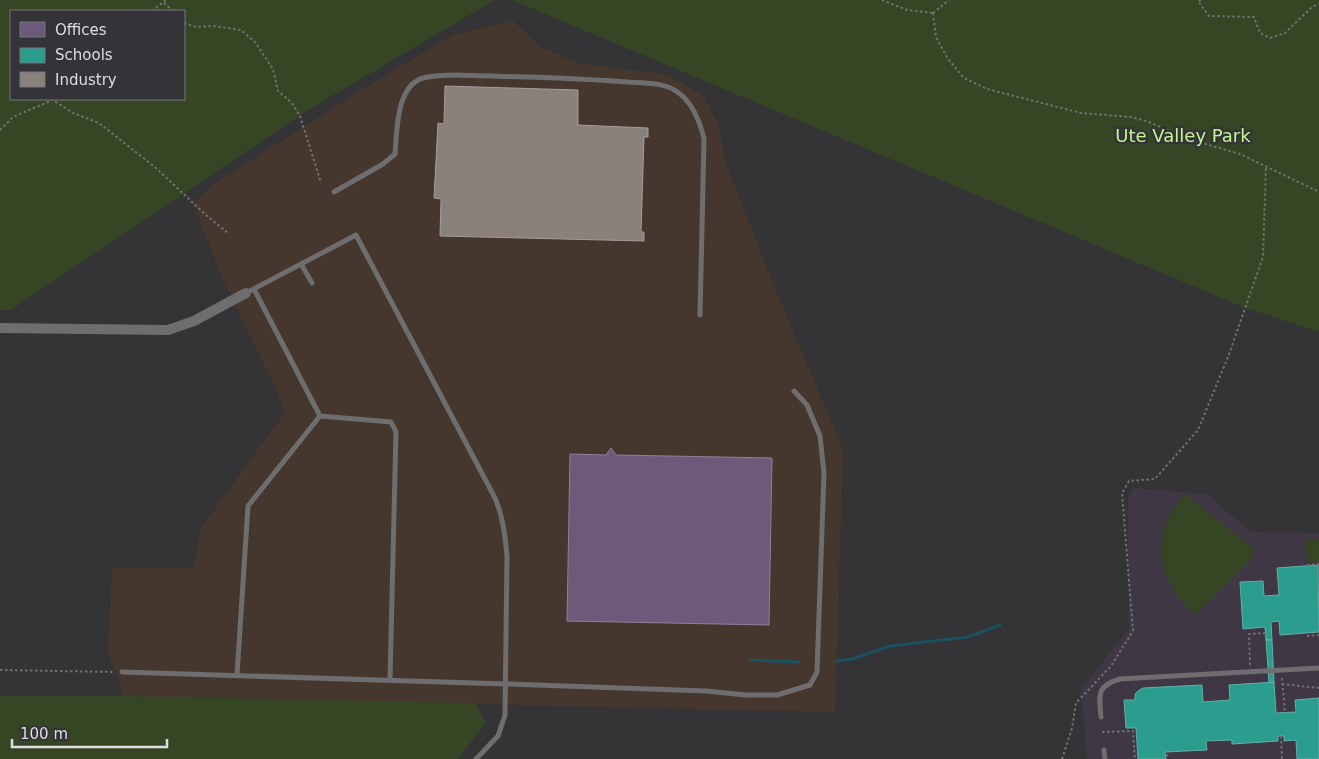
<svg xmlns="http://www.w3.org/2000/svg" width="1319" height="759" font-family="'DejaVu Sans',sans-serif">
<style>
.industrial{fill:#45372d}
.education{fill:#403744}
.green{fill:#364624;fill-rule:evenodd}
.offices{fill:#6d597a;stroke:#8f8199}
.schools{fill:#2a9d8f;stroke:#60b0a8}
.industry{fill:#8a817c;stroke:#a39d9a}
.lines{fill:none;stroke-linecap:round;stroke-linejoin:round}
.stream{stroke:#1b5260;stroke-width:3}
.path{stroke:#707072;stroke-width:2;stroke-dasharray:2.5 2.5;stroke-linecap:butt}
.lane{stroke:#6e6d70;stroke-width:5}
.street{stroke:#6e6d70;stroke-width:10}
.labels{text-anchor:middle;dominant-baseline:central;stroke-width:5;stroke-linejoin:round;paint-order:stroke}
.park-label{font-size:18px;fill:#c3f591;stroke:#333338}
</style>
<rect width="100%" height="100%" fill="#343437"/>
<path class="industrial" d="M 512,20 L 540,47 L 579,63 L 669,75 L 703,96 L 718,124 L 727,166 L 774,286 L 843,449 L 835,712 L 124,696 L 108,653 L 112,568 L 194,568 L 201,528 L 286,411 L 222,277 L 193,204 L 211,186 L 371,84 L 451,36 Z"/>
<path class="education" d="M 1133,488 L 1207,494 L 1251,532 L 1319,533 L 1319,759 L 1087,759 L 1081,689 L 1129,629 L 1128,499 Z"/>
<path class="green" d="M 0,0 L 495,0 L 308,110 L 11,310 L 0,310 ZM 11,11 L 184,11 L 184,99 L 11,99 Z
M 512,0 L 1319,0 L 1319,332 L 1243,307 Z
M 1185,494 L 1253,548 L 1252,559 L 1195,614 C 1156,582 1149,533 1185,494 Z
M 1319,539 L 1319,562 L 1307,563 L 1306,540 Z
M 0,696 L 124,696 L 475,703 L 486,722 L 458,759 L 0,759 Z"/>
<path class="offices" d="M 611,448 L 616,455 L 772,458 L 769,625 L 567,621 L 570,454 L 606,455 Z"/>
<path class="schools" d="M 1318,565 L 1319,632 L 1280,635 L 1279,621 L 1271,622 L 1272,640 L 1266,640 L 1265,627 L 1243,629 L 1240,582 L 1263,581 L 1264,596 L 1279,595 L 1277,568 Z
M 1266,640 L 1272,640 L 1274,682 L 1269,683 Z
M 1274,682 L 1276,713 L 1296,712 L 1295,700 L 1319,698 L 1319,759 L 1297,759 L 1296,740 L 1284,741 L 1284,736 L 1278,736 L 1278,741 L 1232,744 L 1232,740 L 1206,741 L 1207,750 L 1165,752 L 1166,759 L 1138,759 L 1136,728 L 1126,728 L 1124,700 L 1135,700 L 1135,694 L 1138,691 L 1143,688 L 1202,685 L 1203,702 L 1230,700 L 1229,685 Z"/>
<path class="industry" d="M 445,86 L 578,90 L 578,125 L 648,128 L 648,137 L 644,137 L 641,232 L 644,232 L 644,241 L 440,236 L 441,199 L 434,198 L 438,123 L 444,124 Z"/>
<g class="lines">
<path class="stream" d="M 751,660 L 799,662
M 836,661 L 852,659 L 890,646 L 968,637 L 1000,625"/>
<path class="path" d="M 882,0 L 907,10 L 933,13
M 1201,0 L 1198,1 L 1209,16 L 1254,17 L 1260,33 L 1270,38 L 1285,33 L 1312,7 L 1319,4
M 164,3 L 173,11
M 152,11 L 166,0
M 933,13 L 936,37 L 948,59 L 964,78 L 987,89 L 1081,113 L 1131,117 L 1146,121 L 1195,141 L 1240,154 L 1319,192
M 933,13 L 949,0
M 184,23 L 196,27 L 214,26 L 241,30 L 255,42 L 273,69 L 278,91 L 292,103 L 300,116 L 321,183
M 51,99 L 73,113 L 99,123 L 156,168 L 207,216 L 228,233
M 0,130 L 13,117 L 48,102 L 51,99
M 1307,565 L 1319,564
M 1307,636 L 1319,635
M 1250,665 L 1249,634 L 1266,633
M 0,670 L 115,672
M 1282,678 L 1285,713
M 1282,684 L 1319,688
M 1102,732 L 1133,731 L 1135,759
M 1281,736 L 1282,759
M 1167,754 L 1168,759
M 1062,759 L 1072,728 L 1076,703 L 1111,666 L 1133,631 L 1122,493 L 1129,481 L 1155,479 L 1198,430 L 1228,357 L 1263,257 L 1266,166"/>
<path class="lane" d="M 334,192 L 383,164 L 395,154 C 397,131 396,86 423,78 C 434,75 447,75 458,75 C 514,77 571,77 627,82 C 643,83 662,82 676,91 C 692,101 700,122 704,139 L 700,315
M 301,264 L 312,283
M 246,293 L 356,235 L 495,498 C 503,517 505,535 507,556 L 505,715 L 498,736 L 476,759
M 320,416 L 391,422 L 396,432 L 390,680
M 122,672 L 506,684 L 706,691 L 746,695 L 777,695 L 810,685 L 817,672 L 824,473 L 820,436 L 807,405 L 794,391
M 237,675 L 248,506 L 320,416 L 254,289
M 1101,717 C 1099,695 1096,686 1120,679 L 1319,668
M 1104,750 L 1105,759"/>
<path class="street" d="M 0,328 L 168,330 L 194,321 L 246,293"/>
</g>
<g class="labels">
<g class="park-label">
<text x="1183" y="135">Ute Valley Park</text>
</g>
</g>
<rect x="10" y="10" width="175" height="90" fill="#333338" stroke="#77777c"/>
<rect x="20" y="22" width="25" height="15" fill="#6d597a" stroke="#77777c"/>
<text x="55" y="35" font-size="15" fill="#dedee1">Offices</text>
<rect x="20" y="48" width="25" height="15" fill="#2a9d8f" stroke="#77777c"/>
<text x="55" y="60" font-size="15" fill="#dedee1">Schools</text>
<rect x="20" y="72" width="25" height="15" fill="#8a817c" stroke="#77777c"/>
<text x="55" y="85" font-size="15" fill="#dedee1">Industry</text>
<path d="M12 739v8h155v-8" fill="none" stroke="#dedee1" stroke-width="2.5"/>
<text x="20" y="739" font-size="15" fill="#dedee1" stroke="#333338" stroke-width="4" paint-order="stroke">100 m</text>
</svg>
